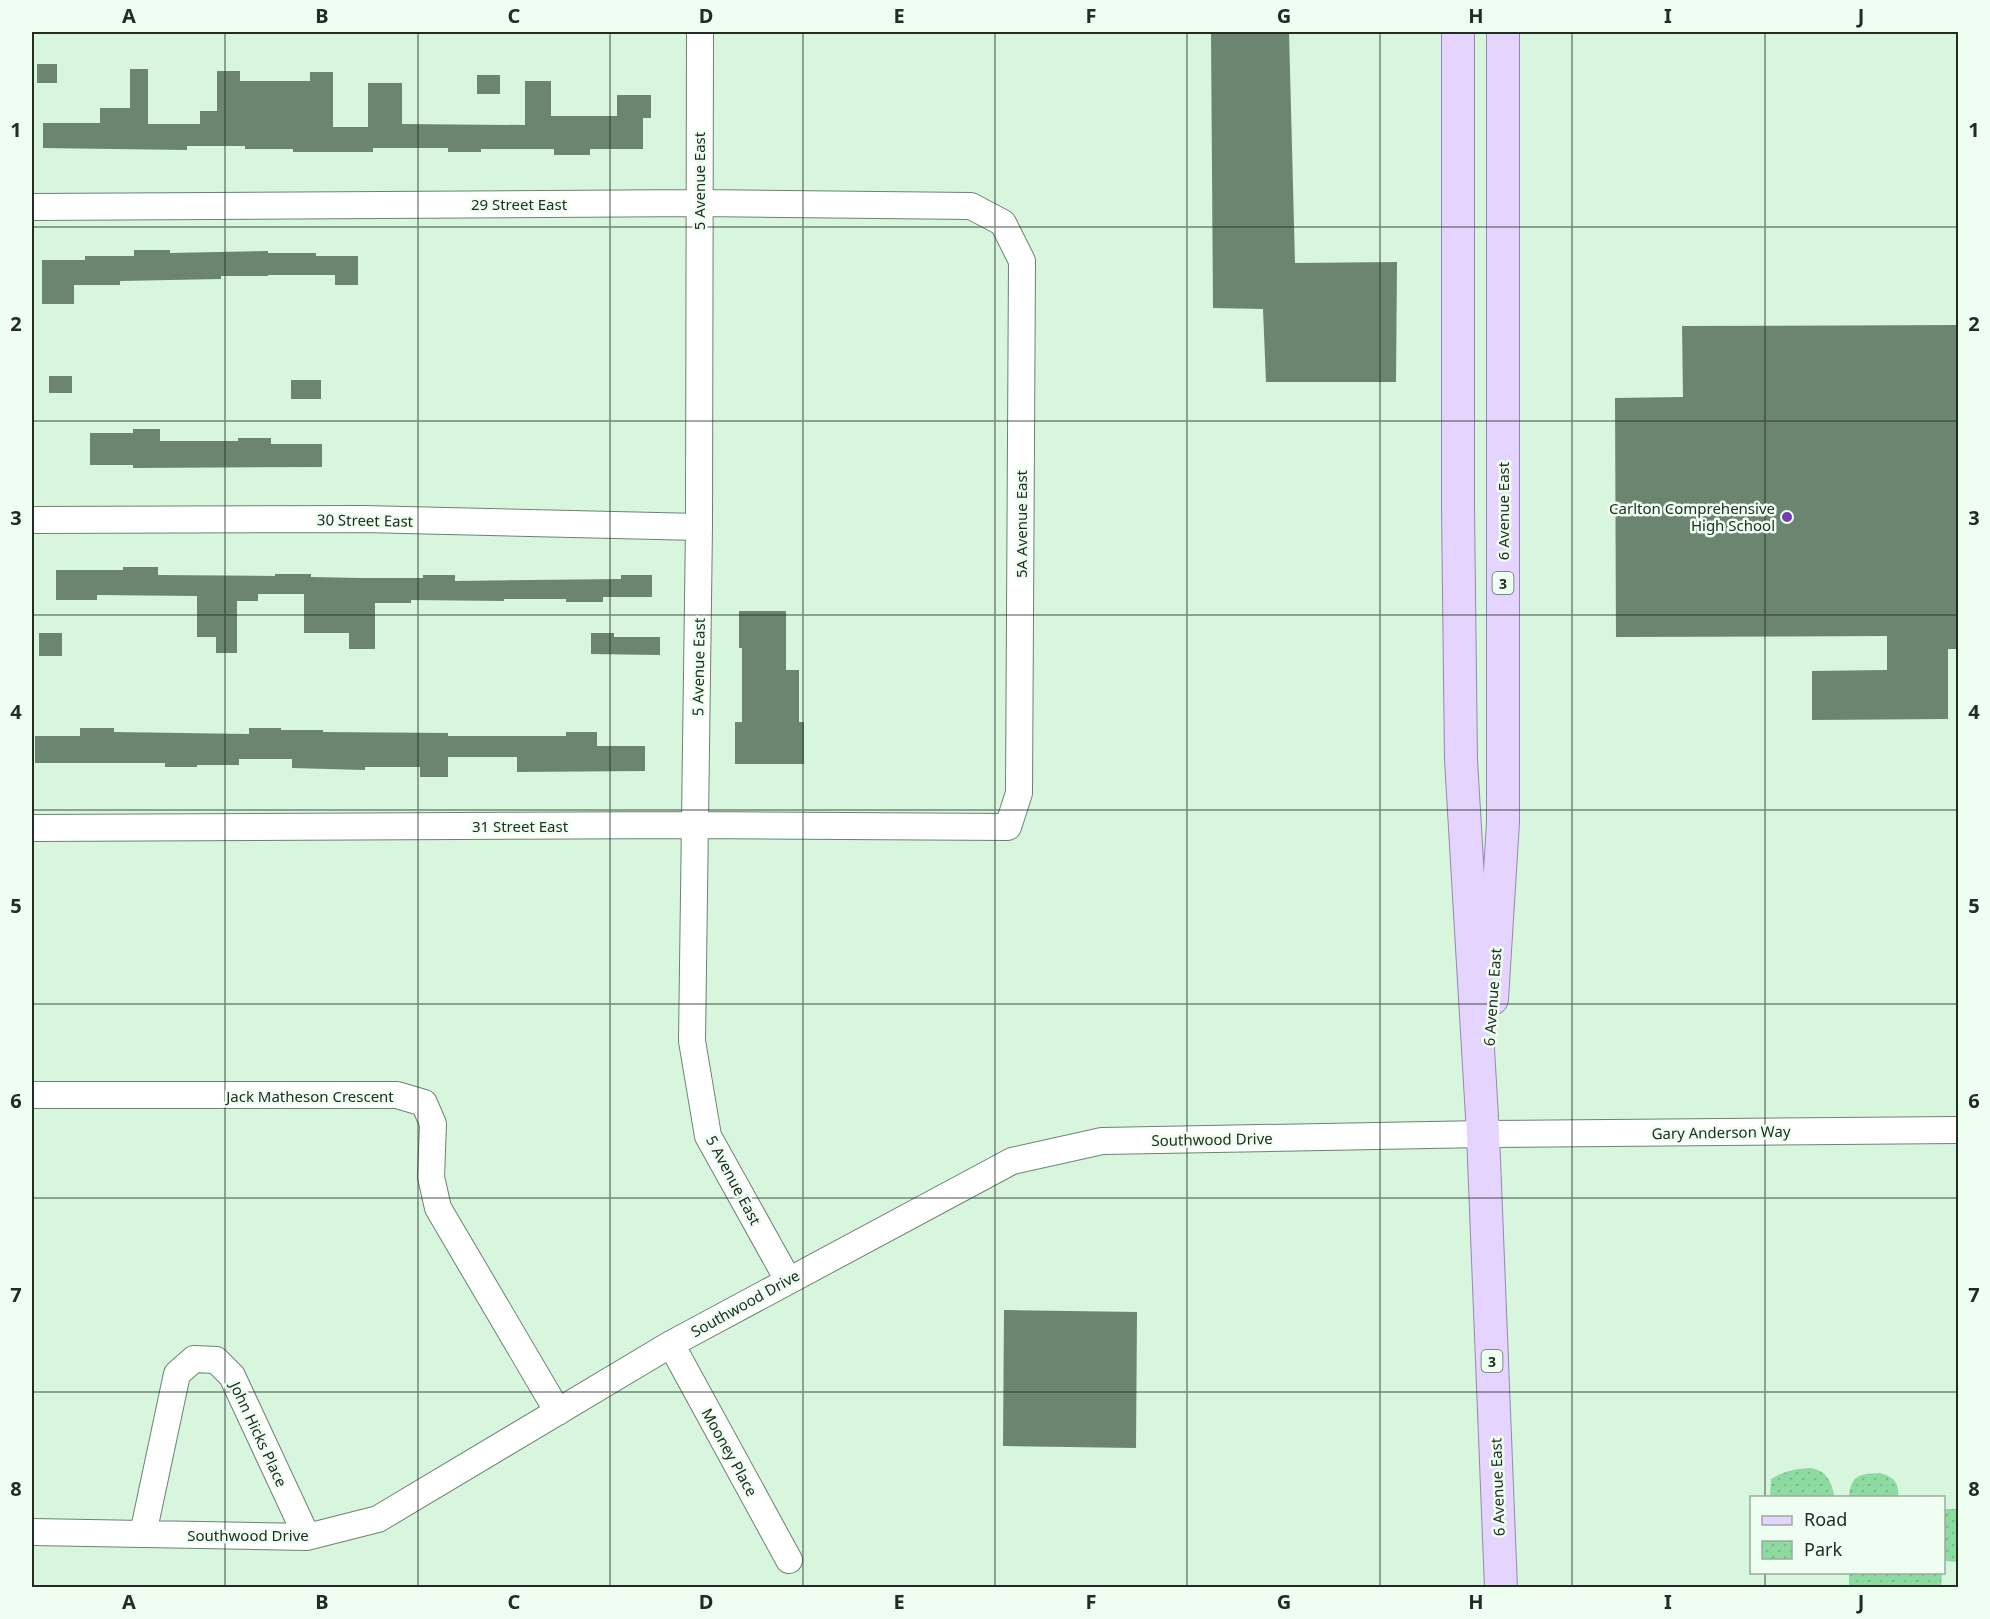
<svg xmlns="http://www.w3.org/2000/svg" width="1990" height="1619" font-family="'Noto Sans',sans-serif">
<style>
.park{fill:url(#park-dots)}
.building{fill:#6b8571}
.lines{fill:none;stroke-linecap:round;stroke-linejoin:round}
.minor-casing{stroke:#6a8470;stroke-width:28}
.major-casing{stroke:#9587b1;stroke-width:34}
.minor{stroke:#fff;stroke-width:26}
.major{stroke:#e5d4fe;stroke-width:32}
.grid{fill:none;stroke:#212c23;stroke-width:1.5;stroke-opacity:0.55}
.poi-dot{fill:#743ab0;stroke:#eefff1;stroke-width:2}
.labels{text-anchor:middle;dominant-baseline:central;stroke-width:5;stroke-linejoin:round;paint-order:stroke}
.shield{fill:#eefff1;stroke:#5e6b61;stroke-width:1.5}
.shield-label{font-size:14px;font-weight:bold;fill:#212c23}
.street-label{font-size:15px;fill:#212c23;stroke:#eefff1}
.poi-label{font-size:15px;fill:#212c23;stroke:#eefff1;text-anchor:end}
.neatline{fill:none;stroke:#212c23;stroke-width:2}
.grid-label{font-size:20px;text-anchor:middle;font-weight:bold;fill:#212c23}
</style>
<defs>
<pattern id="park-dots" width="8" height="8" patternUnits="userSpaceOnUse" patternTransform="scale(1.5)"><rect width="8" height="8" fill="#8edba2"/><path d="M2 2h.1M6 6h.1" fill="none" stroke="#7abc8b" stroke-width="1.8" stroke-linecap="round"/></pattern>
</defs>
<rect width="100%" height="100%" fill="#d8f5de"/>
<path class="park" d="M 1810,1468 C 1827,1470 1831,1482 1835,1497 L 1770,1497 L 1771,1479 C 1783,1471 1796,1469 1810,1468 Z
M 1879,1473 C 1893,1476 1900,1483 1898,1497 L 1849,1497 C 1851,1475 1859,1474 1879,1473 Z
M 1944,1509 L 1958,1509 L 1958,1562 L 1944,1561 Z
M 1849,1573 L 1942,1573 L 1941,1587 L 1849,1587 Z"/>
<path class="building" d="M 1211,32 L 1289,32 L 1295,263 L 1397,262 L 1396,382 L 1266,382 L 1263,309 L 1213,308 Z
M 37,64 L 57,64 L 57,83 L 37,83 Z
M 130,69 L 148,69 L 148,124 L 200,124 L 200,111 L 217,111 L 217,71 L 240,71 L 240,81 L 310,81 L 310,72 L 333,72 L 333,127 L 368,127 L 368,83 L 402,83 L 402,124 L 525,125 L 525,81 L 551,81 L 551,116 L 617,116 L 617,95 L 651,95 L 651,118 L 643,118 L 643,149 L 590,149 L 590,155 L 554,155 L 554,149 L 481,149 L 481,152 L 448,152 L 448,148 L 373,148 L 373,152 L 293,152 L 293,149 L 245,149 L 245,146 L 187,146 L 187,150 L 43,148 L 43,123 L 100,123 L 100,108 L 130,108 Z
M 477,75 L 500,75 L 500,94 L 477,94 Z
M 134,250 L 170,250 L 170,253 L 268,251 L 268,253 L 316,253 L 316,256 L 358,256 L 358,285 L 335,285 L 335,275 L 268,275 L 268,276 L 221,276 L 221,279 L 120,281 L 120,285 L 74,285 L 74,304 L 42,304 L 42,260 L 85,260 L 85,256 L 134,256 Z
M 1959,325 L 1959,649 L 1948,649 L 1948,719 L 1812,720 L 1812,671 L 1887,670 L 1887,636 L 1616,637 L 1615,398 L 1683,397 L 1682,326 Z
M 49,376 L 72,376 L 72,393 L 49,393 Z
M 291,380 L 321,380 L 321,399 L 291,399 Z
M 133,429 L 160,429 L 160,441 L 238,441 L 238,438 L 271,438 L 271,444 L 322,444 L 322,467 L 133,468 L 133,465 L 90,465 L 90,433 L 133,433 Z
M 123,567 L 158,567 L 158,575 L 275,576 L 275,574 L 311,574 L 311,577 L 360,578 L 423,578 L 423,575 L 455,575 L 455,581 L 621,579 L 621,575 L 652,575 L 652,597 L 603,597 L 603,602 L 566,602 L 566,599 L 504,599 L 504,601 L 411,600 L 411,603 L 375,603 L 375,649 L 349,649 L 349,633 L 304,633 L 304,594 L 258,594 L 258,601 L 237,601 L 237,653 L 216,653 L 216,637 L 197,637 L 197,596 L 97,595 L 97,600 L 56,600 L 56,570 L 123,570 Z
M 739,611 L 786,611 L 786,670 L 799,670 L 799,722 L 804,722 L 804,764 L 735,764 L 735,722 L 742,722 L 742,648 L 739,648 Z
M 39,633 L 62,633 L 62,656 L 39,656 Z
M 591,633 L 614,633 L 614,637 L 660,637 L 660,655 L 591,654 Z
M 80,728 L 114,728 L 114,732 L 249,734 L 249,728 L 281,728 L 281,730 L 323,730 L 323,732 L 448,733 L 448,736 L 566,736 L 566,732 L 597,732 L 597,746 L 645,746 L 645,771 L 517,772 L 517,757 L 448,757 L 448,777 L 420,777 L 420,767 L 365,767 L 365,770 L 292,768 L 292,759 L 239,759 L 239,765 L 197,765 L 197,767 L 165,767 L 165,763 L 35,763 L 35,736 L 80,736 Z
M 1004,1310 L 1137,1312 L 1136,1448 L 1003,1446 Z"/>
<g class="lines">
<defs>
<path id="minor" d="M 700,32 L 699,527 L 692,1041 L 708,1136 L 788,1280
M 32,207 L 699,203 L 971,206 L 1003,223 L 1022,261 L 1019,793 L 1008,827 L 696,825 L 32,828
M 32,520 L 363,519 L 699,527
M 32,1095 L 397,1095 L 424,1103 L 433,1124 L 431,1177 L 438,1208 L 558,1412
M 671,1344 L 789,1560
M 32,1532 L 307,1537 L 378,1519 L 671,1344 L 1012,1161 L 1102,1141 L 1483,1134 L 1958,1130
M 143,1534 L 177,1374 L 194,1359 L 216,1360 L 232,1376 L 307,1537"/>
<path id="major" d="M 1458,32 L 1458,508 L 1461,760 L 1483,1134 L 1501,1588
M 1492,999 L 1503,822 L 1503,32"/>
</defs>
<use href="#minor" class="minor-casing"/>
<use href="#major" class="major-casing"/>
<use href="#minor" class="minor"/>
<use href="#major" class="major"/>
</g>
<path class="grid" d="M 225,32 L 225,1588M 418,32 L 418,1588M 610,32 L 610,1588M 803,32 L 803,1588M 995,32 L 995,1588M 1187,32 L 1187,1588M 1380,32 L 1380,1588M 1572,32 L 1572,1588M 1765,32 L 1765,1498M 32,227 L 1958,227M 32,421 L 1958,421M 32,615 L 1958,615M 32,810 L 1958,810M 32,1004 L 1958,1004M 32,1198 L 1958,1198M 32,1392 L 1958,1392M 1765,1572 L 1765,1588"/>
<circle class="poi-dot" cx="1787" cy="517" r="6"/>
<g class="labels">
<g class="shield">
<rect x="1492.5" y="572" width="21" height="22" rx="4.5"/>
<rect x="1481.5" y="1350" width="21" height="22" rx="4.5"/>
</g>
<g class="shield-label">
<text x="1503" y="583">3</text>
<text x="1492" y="1361">3</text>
</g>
<g class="street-label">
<text transform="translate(699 181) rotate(-90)">5 Avenue East</text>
<text x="519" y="204">29 Street East</text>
<text transform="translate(1503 511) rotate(-90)">6 Avenue East</text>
<text transform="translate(365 520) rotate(1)">30 Street East</text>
<text transform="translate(1021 524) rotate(-90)">5A Avenue East</text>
<text transform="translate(698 667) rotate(-89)">5 Avenue East</text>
<text x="520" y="826">31 Street East</text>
<text transform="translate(1492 997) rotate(-86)">6 Avenue East</text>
<text x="310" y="1096">Jack Matheson Crescent</text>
<text transform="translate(1721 1132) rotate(-1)">Gary Anderson Way</text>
<text transform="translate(1212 1139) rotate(-1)">Southwood Drive</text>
<text transform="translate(734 1180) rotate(62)">5 Avenue East</text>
<text transform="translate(745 1303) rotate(-29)">Southwood Drive</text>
<text transform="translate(259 1434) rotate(65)">John Hicks Place</text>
<text transform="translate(730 1452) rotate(61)">Mooney Place</text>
<text transform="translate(1497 1487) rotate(-92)">6 Avenue East</text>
<text x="248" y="1535">Southwood Drive</text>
</g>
<g class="poi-label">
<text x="1775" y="508">Carlton Comprehensive<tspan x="1775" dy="17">High School</tspan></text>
</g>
</g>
<rect width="1990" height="1619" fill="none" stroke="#eefff1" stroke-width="66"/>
<rect x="1750" y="1496" width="195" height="78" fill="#eefff1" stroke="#9cab9f" stroke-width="1.5"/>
<rect x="1762" y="1516" width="30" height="9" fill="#e5d4fe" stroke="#9cab9f" stroke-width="1.5"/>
<text x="1804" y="1526" font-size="18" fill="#212c23">Road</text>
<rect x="1762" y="1541" width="30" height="18" fill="url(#park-dots)" stroke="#9cab9f" stroke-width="1.5"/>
<text x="1804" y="1556" font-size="18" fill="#212c23">Park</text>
<rect x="33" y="33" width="1924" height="1553" class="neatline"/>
<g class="grid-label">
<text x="129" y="23">A</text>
<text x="322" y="23">B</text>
<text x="514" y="23">C</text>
<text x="706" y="23">D</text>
<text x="899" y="23">E</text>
<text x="1091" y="23">F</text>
<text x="1284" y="23">G</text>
<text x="1476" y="23">H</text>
<text x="1668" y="23">I</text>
<text x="1861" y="23">J</text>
<text x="16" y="137">1</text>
<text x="1974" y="137">1</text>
<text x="16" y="331">2</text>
<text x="1974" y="331">2</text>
<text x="16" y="525">3</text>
<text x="1974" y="525">3</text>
<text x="16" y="719">4</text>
<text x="1974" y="719">4</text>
<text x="16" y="913">5</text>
<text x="1974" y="913">5</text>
<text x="16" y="1108">6</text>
<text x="1974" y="1108">6</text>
<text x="16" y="1302">7</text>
<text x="1974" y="1302">7</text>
<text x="16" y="1496">8</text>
<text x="1974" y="1496">8</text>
<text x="129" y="1609">A</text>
<text x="322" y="1609">B</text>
<text x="514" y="1609">C</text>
<text x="706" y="1609">D</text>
<text x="899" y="1609">E</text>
<text x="1091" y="1609">F</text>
<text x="1284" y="1609">G</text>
<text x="1476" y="1609">H</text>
<text x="1668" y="1609">I</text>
<text x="1861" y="1609">J</text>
</g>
</svg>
